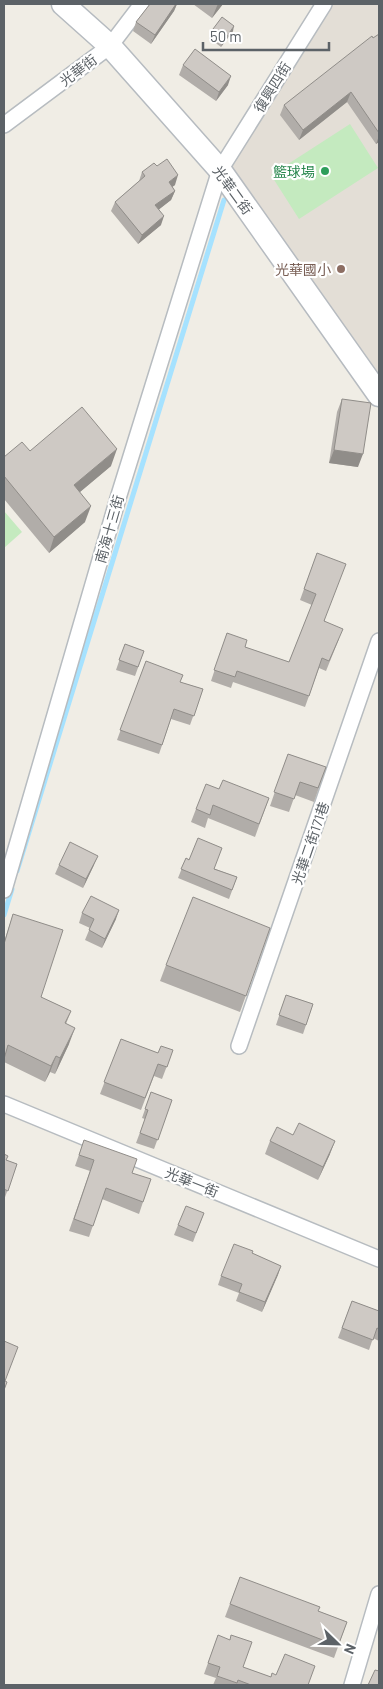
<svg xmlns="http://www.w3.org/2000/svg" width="383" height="1689" font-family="Barlow,'Noto Sans TC',sans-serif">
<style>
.education{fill:#e3ded6}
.green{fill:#c4eabf}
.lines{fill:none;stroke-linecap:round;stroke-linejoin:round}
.stream{stroke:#a6e2ff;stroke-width:5}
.street-casing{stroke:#b7bcc0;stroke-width:18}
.secondary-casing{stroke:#b6bbc0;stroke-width:25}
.street{stroke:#fff;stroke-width:15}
.secondary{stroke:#fff;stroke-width:22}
.wall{fill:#b1ada9}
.shaded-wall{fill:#908d89}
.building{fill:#cec9c4;stroke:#908d89}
.leisure-dot{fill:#2e9e5b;stroke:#fff;stroke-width:2}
.education-dot{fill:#8d6e63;stroke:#fff;stroke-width:2}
.labels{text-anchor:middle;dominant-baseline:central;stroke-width:4.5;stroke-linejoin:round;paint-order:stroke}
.street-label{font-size:14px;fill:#5c6267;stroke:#fff}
.leisure-label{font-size:14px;fill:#27864d;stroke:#fff;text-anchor:end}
.education-label{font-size:14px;fill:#785e54;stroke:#fff;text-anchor:end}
</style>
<rect width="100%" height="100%" fill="#f0ede5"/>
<path class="education" d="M 328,4 L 379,4 L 379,379 L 226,159 Z"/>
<path class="green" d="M 350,124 L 378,168 L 299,219 L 271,175 Z
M 4,511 L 22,532 L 4,548 Z"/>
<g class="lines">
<path class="stream" d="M 17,871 L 224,200
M 4,915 L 12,889"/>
<defs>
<path id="street" d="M 4,125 L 110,46 L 142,4
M 4,890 L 119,495 L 220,170 L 324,4
M 239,1046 L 379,641
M 4,1104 L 379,1259
M 352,1685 L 379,1594"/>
<path id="secondary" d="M 63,4 L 110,46 L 220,170 L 379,395"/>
</defs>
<use href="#street" class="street-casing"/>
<use href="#secondary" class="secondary-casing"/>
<use href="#street" class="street"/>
<use href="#secondary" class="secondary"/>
</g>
<path class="wall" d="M 150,4 L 177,4 L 174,11 L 151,44 L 133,31 L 136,22 Z
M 193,4 L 223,4 L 212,18 Z
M 233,31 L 221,47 L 209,38 L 210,33 Z
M 379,34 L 379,142 L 376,144 L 347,102 L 299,140 L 280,115 L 284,105 Z
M 183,65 L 228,85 L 216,101 L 179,75 Z
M 157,166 L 175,185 L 172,187 L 175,191 L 171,200 L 159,209 L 161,225 L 138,244 L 111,211 L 115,202 L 139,181 L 142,172 Z
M 342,399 L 358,467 L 329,463 L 337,412 Z
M 30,451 L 111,466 L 80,492 L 85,522 L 49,553 L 4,499 L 4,457 Z
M 317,553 L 325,621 L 339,639 L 326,671 L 319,668 L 305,707 L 233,682 L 231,688 L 211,681 L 227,633 L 245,647 L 289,662 L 312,605 L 300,600 Z
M 125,644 L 144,651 L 135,676 L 116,670 Z
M 146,661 L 180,682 L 203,689 L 190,725 L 171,719 L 159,754 L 117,740 Z
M 288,754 L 326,767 L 314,802 L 295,795 L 289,812 L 270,806 Z
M 219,789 L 269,798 L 255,837 L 208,818 L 205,828 L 191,822 L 196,809 Z
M 186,858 L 237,877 L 229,899 L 178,878 Z
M 59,865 L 94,865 L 83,888 L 55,874 Z
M 82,913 L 116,919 L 102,948 L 85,940 L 90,928 L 79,923 Z
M 13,914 L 41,997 L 71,1011 L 66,1024 L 69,1044 L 55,1074 L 50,1072 L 45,1082 L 4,1062 L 4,942 Z
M 270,928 L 240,1012 L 160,981 L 166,965 Z
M 286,995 L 313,1004 L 303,1034 L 276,1025 Z
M 121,1039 L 158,1053 L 173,1050 L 162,1079 L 154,1076 L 141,1110 L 100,1094 Z
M 151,1092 L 172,1100 L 154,1149 L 136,1143 L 145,1119 L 142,1118 Z
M 84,1140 L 132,1173 L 143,1202 L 139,1214 L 102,1199 L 89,1237 L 69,1231 L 90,1171 L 75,1166 Z
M 270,1141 L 330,1154 L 318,1180 L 265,1154 Z
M 4,1154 L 6,1160 L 17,1164 L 4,1200 Z
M 204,1213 L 193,1242 L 174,1235 L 178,1225 Z
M 252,1253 L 281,1266 L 262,1312 L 236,1301 L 239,1293 L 218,1285 L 221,1276 Z
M 352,1301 L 379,1311 L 379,1341 L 373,1338 L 369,1350 L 338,1338 Z
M 240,1577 L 318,1611 L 347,1622 L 334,1658 L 225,1617 Z
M 218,1635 L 243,1667 L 271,1677 L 309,1685 L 213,1685 L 216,1678 L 204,1674 Z"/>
<path class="shaded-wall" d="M 176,4 L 177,4 L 174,11 L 151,44 L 155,35 Z
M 218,4 L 223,4 L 212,18 L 217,6 Z
M 234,26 L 233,31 L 221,47 L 223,42 Z
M 231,76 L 228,85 L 216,101 L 219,92 Z
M 351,92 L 347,102 L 299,140 L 303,130 Z
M 379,136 L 379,142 L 376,144 Z
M 178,175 L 175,185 L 165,192 L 169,182 Z
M 175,191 L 171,200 L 152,215 L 155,205 Z
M 164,216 L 161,225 L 138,244 L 142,235 Z
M 117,449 L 111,466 L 68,502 L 74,485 Z
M 334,450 L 363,454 L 358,467 L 329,463 Z
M 91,506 L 85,522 L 49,553 L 54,537 Z
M 98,856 L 94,865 L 83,888 L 86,879 Z
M 119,910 L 116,919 L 102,948 L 105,939 Z
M 75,1028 L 69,1044 L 55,1074 L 60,1058 Z
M 56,1056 L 50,1072 L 45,1082 L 51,1066 Z
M 335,1141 L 330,1154 L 318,1180 L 323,1167 Z
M 281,1266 L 278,1275 L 262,1312 L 265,1302 Z"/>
<path class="building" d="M 150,4 L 176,4 L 155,35 L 136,22 Z
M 222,17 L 234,26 L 223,42 L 210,33 Z
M 379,34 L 379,133 L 351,92 L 303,130 L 284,105 L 372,36 L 373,38 Z
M 195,49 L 231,76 L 219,92 L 183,65 Z
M 167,159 L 178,175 L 169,182 L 175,191 L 155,205 L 164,216 L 142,235 L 115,202 L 145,176 L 142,172 L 154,163 L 157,166 Z
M 342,399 L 371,403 L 363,454 L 334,450 Z
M 82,407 L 117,449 L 74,485 L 91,506 L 54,537 L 4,476 L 4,457 L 22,442 L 30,451 Z
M 317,553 L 346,564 L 324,621 L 343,629 L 329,661 L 322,658 L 309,696 L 237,671 L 235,677 L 214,670 L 227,633 L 247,640 L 245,647 L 289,662 L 316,594 L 304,589 Z
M 125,644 L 144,651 L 138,667 L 119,660 Z
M 146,661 L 183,675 L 180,682 L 203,689 L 194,716 L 174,709 L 162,745 L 120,730 Z
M 288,754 L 326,767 L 318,788 L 300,782 L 294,799 L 274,792 Z
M 223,780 L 269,798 L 259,824 L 213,805 L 210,815 L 196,809 L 206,784 L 219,789 Z
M 198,838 L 222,848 L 214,869 L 237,877 L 232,890 L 181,869 L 186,858 L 189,860 Z
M 70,842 L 98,856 L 86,879 L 59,865 Z
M 91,896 L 119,910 L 105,939 L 89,930 L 94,919 L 82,913 Z
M 193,897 L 270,928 L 246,996 L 166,965 Z
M 13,914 L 63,930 L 41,997 L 71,1011 L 65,1023 L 75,1028 L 60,1058 L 56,1056 L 51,1066 L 8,1045 L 4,1059 L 4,944 Z
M 286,995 L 313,1004 L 306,1025 L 279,1015 Z
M 121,1039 L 158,1053 L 161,1046 L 173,1050 L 167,1067 L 158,1064 L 145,1098 L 104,1082 Z
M 151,1092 L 172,1100 L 158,1140 L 140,1133 L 148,1110 L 145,1109 Z
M 299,1123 L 335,1141 L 323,1167 L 270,1141 L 277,1127 L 293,1135 Z
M 84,1140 L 137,1159 L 132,1173 L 151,1179 L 143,1202 L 106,1188 L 93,1226 L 74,1219 L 94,1160 L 79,1155 Z
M 4,1154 L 8,1156 L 6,1160 L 17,1164 L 8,1191 L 4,1189 Z
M 186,1206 L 204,1213 L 196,1233 L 178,1225 Z
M 234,1244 L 253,1251 L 252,1253 L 281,1266 L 265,1302 L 239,1292 L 242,1284 L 221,1276 Z
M 352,1301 L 379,1311 L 379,1329 L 377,1328 L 373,1340 L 342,1328 Z
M 4,1341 L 18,1347 L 5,1381 L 7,1382 L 4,1390 Z
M 240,1577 L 320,1607 L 318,1611 L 347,1622 L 338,1646 L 230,1604 Z
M 218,1635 L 230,1640 L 231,1635 L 252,1642 L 243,1667 L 271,1677 L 272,1673 L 276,1675 L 285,1654 L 315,1666 L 308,1685 L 309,1685 L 251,1685 L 238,1680 L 237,1683 L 217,1676 L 220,1667 L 208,1663 Z
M 375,1670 L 379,1671 L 379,1685 L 368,1685 Z"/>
<circle class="leisure-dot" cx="325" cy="171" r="5"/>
<circle class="education-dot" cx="341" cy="269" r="5"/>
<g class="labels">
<g class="street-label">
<text transform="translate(78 70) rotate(-37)">光華街</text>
<text transform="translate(272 87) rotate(-58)">復興四街</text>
<text transform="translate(233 190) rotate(54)">光華二街</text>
<text transform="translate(109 529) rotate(-74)">南海十三街</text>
<text transform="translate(310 843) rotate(-71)">光華二街171巷</text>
<text transform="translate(192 1182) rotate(22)">光華一街</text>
</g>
<g class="leisure-label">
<text x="315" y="171">籃球場</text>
</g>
<g class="education-label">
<text x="331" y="269">光華國小</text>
</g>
</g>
<rect width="383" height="1689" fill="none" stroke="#5c6267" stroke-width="10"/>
<g transform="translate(338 1644) rotate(113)" stroke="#ffffff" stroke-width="4" paint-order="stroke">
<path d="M0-4L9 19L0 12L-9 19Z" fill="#5c6267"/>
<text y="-8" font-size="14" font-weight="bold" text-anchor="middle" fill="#5c6267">N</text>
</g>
<path d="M203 42v8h126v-8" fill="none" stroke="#5c6267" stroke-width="2.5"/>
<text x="210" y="42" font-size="15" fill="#5c6267" stroke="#ffffff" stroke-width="4" paint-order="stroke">50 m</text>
</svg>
